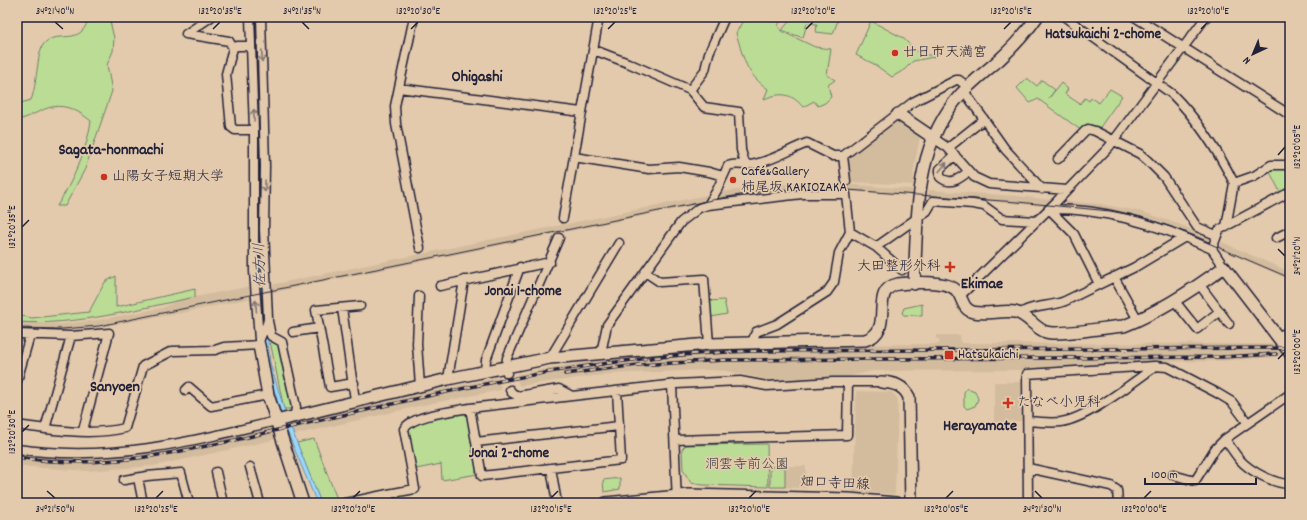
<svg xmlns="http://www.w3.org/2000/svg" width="1307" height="520" font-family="Dekko,'Klee One',sans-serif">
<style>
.built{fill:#d3bc9e}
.green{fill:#bbdc95;stroke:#6e7f68}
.water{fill:#99d8fa;stroke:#698fae}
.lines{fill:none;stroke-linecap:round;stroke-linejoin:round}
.stream{stroke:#698fae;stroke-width:2}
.street-tunnel{stroke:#bda895;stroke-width:8;stroke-dasharray:8 4;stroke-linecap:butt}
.street-casing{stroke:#22223b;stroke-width:11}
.secondary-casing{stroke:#22223b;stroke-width:14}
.street{stroke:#e4caac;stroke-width:8}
.secondary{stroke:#e4caac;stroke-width:11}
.tram{stroke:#22223b;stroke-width:1}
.rail-casing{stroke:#22223b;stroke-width:3.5}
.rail{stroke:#e4caac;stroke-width:2;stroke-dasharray:6;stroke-linecap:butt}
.oneway{stroke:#837674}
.ticks{fill:none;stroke:#22223b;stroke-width:1.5}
.poi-dot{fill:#c8321e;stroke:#e4caac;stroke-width:1.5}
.labels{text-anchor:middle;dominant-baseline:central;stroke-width:3.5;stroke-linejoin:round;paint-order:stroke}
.poi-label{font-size:14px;fill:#22223b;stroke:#e4caac;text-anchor:start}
.park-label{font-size:14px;fill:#393e48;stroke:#e4caac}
.street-label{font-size:14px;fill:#22223b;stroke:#e4caac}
.neighbourhood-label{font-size:15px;font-weight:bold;fill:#22223b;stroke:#e4caac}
.water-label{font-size:15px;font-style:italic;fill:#343d58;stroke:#e4caac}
.quarter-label{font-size:16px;font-weight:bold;fill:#22223b;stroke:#e4caac}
.neatline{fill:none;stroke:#22223b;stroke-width:1.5}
.ticks-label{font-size:10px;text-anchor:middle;fill:#22223b}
</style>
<rect width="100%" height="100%" fill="#e4caac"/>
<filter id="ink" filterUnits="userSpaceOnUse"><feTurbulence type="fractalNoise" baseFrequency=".025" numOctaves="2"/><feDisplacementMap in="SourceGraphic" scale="8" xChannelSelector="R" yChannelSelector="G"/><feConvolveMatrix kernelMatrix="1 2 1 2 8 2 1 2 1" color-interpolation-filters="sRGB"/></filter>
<g filter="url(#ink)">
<path class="built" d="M 893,121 L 899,122 L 920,137 L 914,167 L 913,185 L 849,182 L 847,158 Z
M 794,183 L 843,184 L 912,189 L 912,196 L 843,191 L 794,191 L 746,195 L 714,201 L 720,192 Z
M 928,190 L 1017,196 L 1053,200 L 1046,206 L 927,197 Z
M 712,194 L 706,203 L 271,293 L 270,285 Z
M 1065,201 L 1100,204 L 1143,212 L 1184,226 L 1212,238 L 1209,245 L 1181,233 L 1059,207 Z
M 1222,242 L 1290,272 L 1290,280 L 1219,249 Z
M 251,286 L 252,298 L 182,313 L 81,330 L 44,331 L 17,330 L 17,322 L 62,324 L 98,320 L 162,308 L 179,300 Z
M 936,335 L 960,335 L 961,343 L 1290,344 L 1290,356 L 1222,361 L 1150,362 L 1041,370 L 872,371 L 848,377 L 772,381 L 726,371 L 706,370 L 609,374 L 519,386 L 516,374 L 593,360 L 674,350 L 820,345 L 939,344 L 939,339 L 936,339 Z
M 499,377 L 501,390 L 428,404 L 294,435 L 290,423 L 416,394 Z
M 994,382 L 1021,382 L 1022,421 L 994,422 Z
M 856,391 L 892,392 L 898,399 L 895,494 L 853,492 Z
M 283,424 L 287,437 L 154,466 L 87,471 L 17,466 L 17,453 L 70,458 L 135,456 L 168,451 Z
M 769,466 L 806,466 L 806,488 L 769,487 Z"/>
<path class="green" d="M 90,17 L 109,17 L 114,38 L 113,51 L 107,65 L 112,91 L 85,169 L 65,206 L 57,206 C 73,181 87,150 91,121 C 80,112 67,104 52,107 C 40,109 30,118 17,120 L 17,104 L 31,100 C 37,86 37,53 43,45 C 53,31 71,42 82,31 C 85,28 88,21 90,17 Z
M 745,17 L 784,17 L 778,25 L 781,31 L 815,47 L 831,49 L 827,75 L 835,80 L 828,85 L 831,97 L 825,103 L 818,106 L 814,101 L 803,107 C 791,93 781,92 764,99 L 768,89 C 745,73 744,59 736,33 Z
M 793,17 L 839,17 L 833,34 L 816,32 L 817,24 L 807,23 L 803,38 L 782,30 Z
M 871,21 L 903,38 L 913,48 L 913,50 L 922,53 L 922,55 L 934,55 L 934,57 L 913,61 L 904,70 L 892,77 L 874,64 L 856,55 Z
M 1027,78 L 1037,86 L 1042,80 L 1055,90 L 1049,98 L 1061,83 L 1068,89 L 1065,94 L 1080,104 L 1085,98 L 1089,101 L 1091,98 L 1099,103 L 1110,89 L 1122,96 L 1098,130 L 1082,131 L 1038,99 L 1030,103 L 1017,88 Z
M 1290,167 L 1290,189 L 1281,194 L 1268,168 Z
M 116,276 L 116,307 L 195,289 L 195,297 C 137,309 77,326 17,322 L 17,315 L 32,318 L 89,312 L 105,282 Z
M 724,300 L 727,314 L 711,317 L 709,301 Z
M 922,304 L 922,316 L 904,315 L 902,313 L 904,308 Z
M 270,341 L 279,345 L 292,409 L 284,409 Z
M 967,388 L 975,391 L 978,399 L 975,406 L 967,409 L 964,406 L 964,392 Z
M 462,412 L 467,415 L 478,474 L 442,480 L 441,464 L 416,469 L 408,432 C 418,417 446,416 462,412 Z
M 314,439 L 337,499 L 323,503 L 321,503 L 297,443 Z
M 767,444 L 768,487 L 703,485 L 691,483 L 683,470 L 682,449 L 686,445 Z
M 770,467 L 785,467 L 785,487 L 770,487 Z
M 620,478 L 620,489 L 604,492 L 603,480 Z"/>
<path class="water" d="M 253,17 L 257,17 L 266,320 L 270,363 L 286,415 L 321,503 L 317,503 L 284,424 L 267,365 L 262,342 L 258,283 Z"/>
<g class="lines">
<path class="stream" d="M 1285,286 L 1290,294"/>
<path class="street-tunnel" d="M 507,373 L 510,390"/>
<defs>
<path id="street" d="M 250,17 L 254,130 L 254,271 L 259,340
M 414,17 L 395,106 L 396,124 L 420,248
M 725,17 L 709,53 L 705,70 L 690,90 L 704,107 L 739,112 L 741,150 L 745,164
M 1065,17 L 1172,94 C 1197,119 1218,151 1234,183 L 1254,176 L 1271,165 L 1290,165
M 1135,17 L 1290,115
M 186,34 L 229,41 L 233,48
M 186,34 L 211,17
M 251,46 L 237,46 L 233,48 L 226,74 L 231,127 L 235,130 L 254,130
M 594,50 L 628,63 L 690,90
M 399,88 L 581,112
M 964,91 L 1005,149 L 1042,189
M 932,137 L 948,148 L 974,177 L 989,184 L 1067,190
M 948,148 L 983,120
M 955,155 L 940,169 L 940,177 C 950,186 959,179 968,172
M 574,157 L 649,169 L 679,167 L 709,172 L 723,176
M 1058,159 L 1085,131 L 1088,129 L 1095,131 L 1140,154 L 1147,160 L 1164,177 L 1197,227 L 1216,235
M 846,181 L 843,156 L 913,102 L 956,80 L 959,80 L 968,87
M 708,205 L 717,190 L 728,166 C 737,162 745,167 755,164 C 774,160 789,150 807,143 L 833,156 L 843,156
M 1049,209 C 1106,208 1160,225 1212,249
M 1049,209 L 1074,234 L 1099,284
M 563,218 L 599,17
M 1226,227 L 1234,183
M 850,232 L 876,247 L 902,270
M 1276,238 L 1290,231
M 876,247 L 927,211 L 933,201 L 973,204 L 984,206 L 1002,219 L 1036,221
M 1224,267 L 1212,249 L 1219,230 L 1290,192
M 645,272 L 660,282 L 704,279 L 709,344
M 1114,277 L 1138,320
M 1199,284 L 1229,324
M 440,286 L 550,262
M 419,296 L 417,344 L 420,386
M 960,296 L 1056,202 L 1109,147 L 1206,17
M 1174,300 L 1197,329 L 1220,311
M 342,308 L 355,400
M 1020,314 C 1029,305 1052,307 1065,301 L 1135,267 L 1185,237
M 268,321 L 271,336 L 282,342 L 296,407 L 295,415
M 293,332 L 319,328
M 17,334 L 71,336 L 109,333 L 83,430
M 1277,337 L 1290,331
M 259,345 C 259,334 268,328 268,318 L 264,229 L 265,166 L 261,17
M 601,353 L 607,325 L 645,272 L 681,222 L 699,208 L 708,205 L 802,194 L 846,194 L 850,232 L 839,253 L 834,282 L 827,292 L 777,324 L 756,332 L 752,342
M 550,358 L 619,243
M 485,371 L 486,360 L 520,267
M 507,373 L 506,366 L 507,358 L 559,238
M 448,379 L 464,280
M 17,381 L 30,335
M 354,383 L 330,387 L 316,310 L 360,306
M 672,385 L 677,503
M 186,390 L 189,387 L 211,406 L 268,395
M 510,390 L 512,393 L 518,396 L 559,389 L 572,396 L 676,384 L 740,381 L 767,386 L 833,382 L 881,382
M 572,396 L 470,408 L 482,476 L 621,460 L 617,391
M 1028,421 C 1038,422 1051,423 1061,422 C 1089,418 1133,382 1156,366
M 17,425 C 50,430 92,436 125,428 L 143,366 L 172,351 L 215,350 L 224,347 L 259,345
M 45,429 L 71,336
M 1225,439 C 1230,446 1234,453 1240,460 C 1250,471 1274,484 1290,484
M 675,440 L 847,435 L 848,382
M 476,442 L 619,426
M 17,449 C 109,462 187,443 276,421
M 250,467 L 260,503
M 551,468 L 557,503
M 1028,468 L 1111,486 L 1117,490 L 1118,503
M 216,472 L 223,503
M 1173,475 L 1195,481 L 1215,449 L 1225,439 L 1290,394
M 138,478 L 143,503
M 124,480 L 147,476 L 181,473 L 189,503
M 345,503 L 388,494
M 390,503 L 388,494 L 415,489 L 404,429 C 412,415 454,411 470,408
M 1028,503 L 1027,374 L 1154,366 L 1167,367 L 1217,393 L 1232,402 L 1247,422"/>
<path id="secondary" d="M 898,114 L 932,137
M 914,284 C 918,218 913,147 961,94 C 972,82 986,71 999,60 C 1013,47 1026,33 1037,17
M 259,345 L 268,395 L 303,503
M 881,382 C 894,383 903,385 909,397 L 911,503
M 276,421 L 448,379 L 550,358 L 709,344 L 865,340 C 897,331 867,290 898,284 C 912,282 948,280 957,291 C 963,298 962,309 973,312 C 986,315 1002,310 1015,312 C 1028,315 1034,328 1046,332 C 1058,336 1108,327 1124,326 C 1159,312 1194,289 1224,267 L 1290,353
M 606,503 L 689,495 L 849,499 L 896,503"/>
</defs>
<use href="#street" class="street-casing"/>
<use href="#secondary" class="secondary-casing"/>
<use href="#street" class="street"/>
<use href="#secondary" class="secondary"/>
<path class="tram" d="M 17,328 L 62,329 L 99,326 L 722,198 L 770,190 L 819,188 L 1017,202 L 1110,211 L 1141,217 L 1171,227 L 1290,278"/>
<defs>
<path id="rail" d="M 565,374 L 638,365 L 725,360 L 1222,357 L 1276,354
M 17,457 C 96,470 167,455 244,438 C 285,428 325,419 366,410 C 494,380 624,354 756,351 L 1290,348"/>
</defs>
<use href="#rail" class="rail-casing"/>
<use href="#rail" class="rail"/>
</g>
<defs><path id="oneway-shaft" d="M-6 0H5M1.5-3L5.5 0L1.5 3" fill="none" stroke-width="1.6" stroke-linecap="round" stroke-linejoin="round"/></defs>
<g class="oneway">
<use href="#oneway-shaft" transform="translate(262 56) rotate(88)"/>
<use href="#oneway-shaft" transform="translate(254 115) rotate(-91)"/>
<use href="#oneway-shaft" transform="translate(943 167) rotate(-50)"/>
<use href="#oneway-shaft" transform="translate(265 186) rotate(91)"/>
<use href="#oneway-shaft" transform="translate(256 306) rotate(-94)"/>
</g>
</g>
<path class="ticks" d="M 55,22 L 63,29M 302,22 L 309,29M 213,29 L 220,22M 411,29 L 418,22M 608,29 L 615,22M 806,29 L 813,22M 1004,29 L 1011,22M 1201,29 L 1208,22M 1278,155 L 1285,147M 22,227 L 29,220M 1278,249 L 1285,256M 1278,359 L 1285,352M 22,432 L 29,425M 47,491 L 55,498M 1035,491 L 1042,498M 156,498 L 163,491M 353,498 L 360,491M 551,498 L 558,491M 749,498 L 756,491M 946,498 L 953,491M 1144,498 L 1151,491"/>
<g class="poi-dot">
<circle cx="895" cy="53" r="4"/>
<circle cx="104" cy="177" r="4"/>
<circle cx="733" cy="180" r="4"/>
<path d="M948 261h4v4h4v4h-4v4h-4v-4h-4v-4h4z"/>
<rect x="944" y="350" width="10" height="10" rx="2"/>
<path d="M1006 397h4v4h4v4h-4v4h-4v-4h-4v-4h4z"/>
</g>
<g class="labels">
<g class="poi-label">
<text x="903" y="53">廿日市天満宮</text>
<text x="741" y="172">Café&amp;Gallery<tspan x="741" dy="16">柿尾坂 KAKIOZAKA</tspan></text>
<text x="112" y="177">山陽女子短期大学</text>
<text x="941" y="267" text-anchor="end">大田整形外科</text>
<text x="958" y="355">Hatsukaichi</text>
<text x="1017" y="403">たなべ小児科</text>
</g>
<g class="park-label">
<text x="747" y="465">洞雲寺前公園</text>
</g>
<g class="street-label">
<text transform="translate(835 484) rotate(3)">畑口寺田線</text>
</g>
<g class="neighbourhood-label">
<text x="1103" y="35">Hatsukaichi 2-chome</text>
<text x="523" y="292">Jonai 1-chome</text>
<text x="509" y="454">Jonai 2-chome</text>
</g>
<g class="water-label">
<text transform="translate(261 265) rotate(-92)">佐方川</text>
</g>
<g class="quarter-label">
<text x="477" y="77">Ohigashi</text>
<text x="111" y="150">Sagata-honmachi</text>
<text x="982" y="284">Ekimae</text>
<text x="115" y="387">Sanyoen</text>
<text x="980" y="426">Herayamate</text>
</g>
</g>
<rect width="1307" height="520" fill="none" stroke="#e4caac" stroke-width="44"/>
<g transform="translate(1253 54) rotate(224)" stroke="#e4caac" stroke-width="3" paint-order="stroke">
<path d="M0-3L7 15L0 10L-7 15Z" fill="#22223b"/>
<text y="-6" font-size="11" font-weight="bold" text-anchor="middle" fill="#22223b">N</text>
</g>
<path d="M1145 478v6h111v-6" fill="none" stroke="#22223b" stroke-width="2"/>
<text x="1151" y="478" font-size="12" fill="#22223b" stroke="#e4caac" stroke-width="3" paint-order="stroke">100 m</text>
<rect x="22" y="22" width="1263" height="476" class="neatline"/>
<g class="ticks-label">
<text x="55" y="14">34°21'40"N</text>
<text x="220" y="14">132°20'35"E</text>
<text x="302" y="14">34°21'35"N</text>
<text x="418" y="14">132°20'30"E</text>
<text x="615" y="14">132°20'25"E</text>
<text x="813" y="14">132°20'20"E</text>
<text x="1011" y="14">132°20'15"E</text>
<text x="1208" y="14">132°20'10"E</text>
<text transform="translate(1296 147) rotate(-90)" y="4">132°20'05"E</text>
<text transform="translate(11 227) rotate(-90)" y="4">132°20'35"E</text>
<text transform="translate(1296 256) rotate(-90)" y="4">34°21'20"N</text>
<text transform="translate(1296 352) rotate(-90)" y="4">132°20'00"E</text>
<text transform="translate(11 432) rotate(-90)" y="4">132°20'30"E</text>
<text x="55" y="512">34°21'50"N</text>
<text x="156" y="512">132°20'25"E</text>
<text x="353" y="512">132°20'20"E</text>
<text x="551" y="512">132°20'15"E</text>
<text x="749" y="512">132°20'10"E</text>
<text x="946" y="512">132°20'05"E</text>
<text x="1042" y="512">34°21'30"N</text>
<text x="1144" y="512">132°20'00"E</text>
</g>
</svg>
